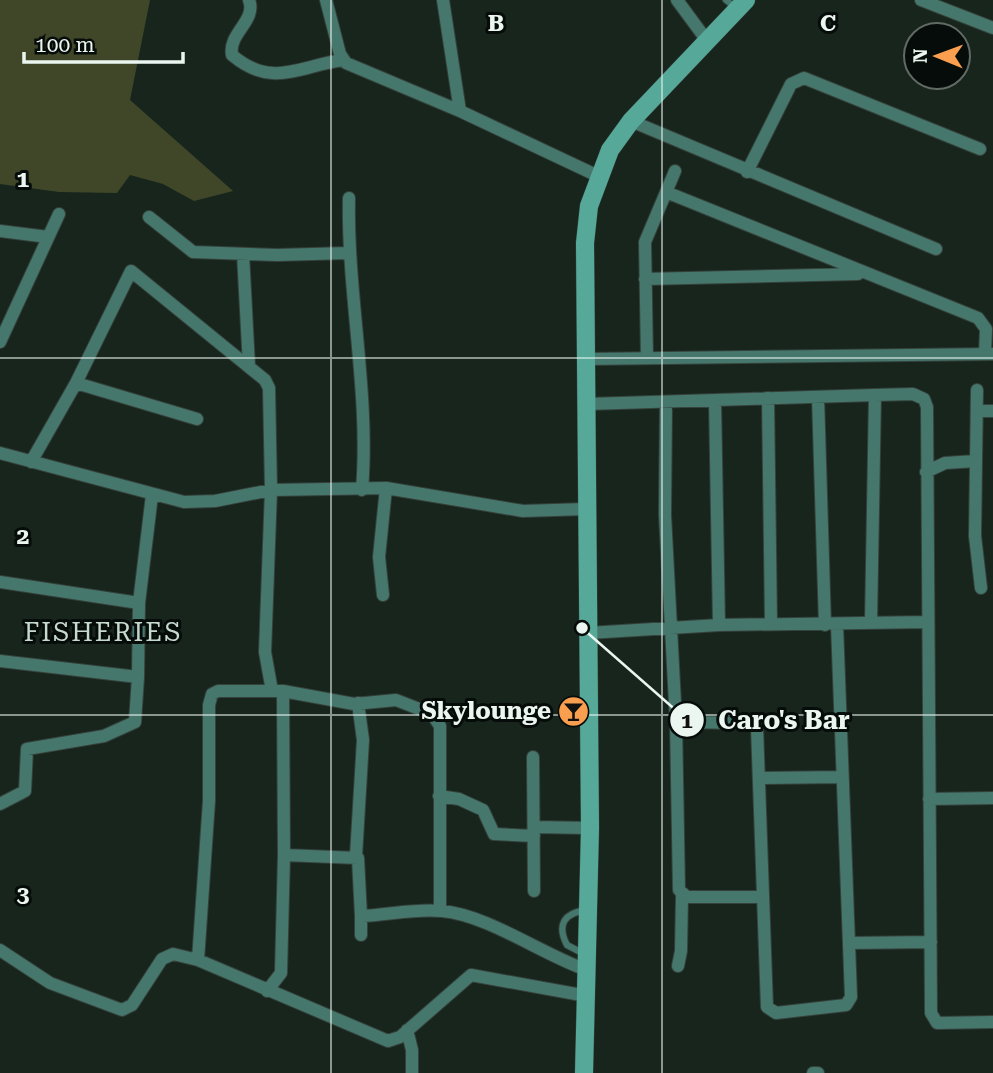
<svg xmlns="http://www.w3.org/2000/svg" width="993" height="1073" font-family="'Roboto Serif',serif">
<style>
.green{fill:#404729}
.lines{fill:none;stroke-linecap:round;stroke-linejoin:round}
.service-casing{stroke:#35423b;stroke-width:8}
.minor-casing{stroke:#35423b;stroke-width:14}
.secondary-casing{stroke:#35423b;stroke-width:19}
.service{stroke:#46776d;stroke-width:6}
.minor{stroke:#46776d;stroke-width:12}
.secondary{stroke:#56a999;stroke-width:18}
.grid{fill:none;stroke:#ecf6f0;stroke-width:2;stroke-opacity:0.55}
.labels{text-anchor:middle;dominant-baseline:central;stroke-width:6;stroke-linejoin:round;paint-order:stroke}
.poi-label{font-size:24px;font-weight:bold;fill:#ecf6f0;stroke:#060c09;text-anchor:end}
.neighbourhood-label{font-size:26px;letter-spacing:2px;fill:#c6d9ce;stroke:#060c09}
.grid-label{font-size:23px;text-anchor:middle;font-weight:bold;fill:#ecf6f0;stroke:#060c09;stroke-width:6;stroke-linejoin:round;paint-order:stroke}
.leader{fill:none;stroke:#ecf6f0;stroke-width:2.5}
.callout-dot{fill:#ecf6f0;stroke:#060c09;stroke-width:2.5}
.mark-label{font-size:21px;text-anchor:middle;font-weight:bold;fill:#111}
.callout-label{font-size:26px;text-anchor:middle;font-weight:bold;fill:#ecf6f0;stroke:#060c09;stroke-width:6;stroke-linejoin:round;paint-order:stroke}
</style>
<rect width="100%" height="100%" fill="#17251d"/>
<path class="green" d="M 0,0 L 150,0 L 130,100 L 233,191 L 194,201 L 163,184 L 130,175 L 117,193 L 59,192 L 0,184 Z"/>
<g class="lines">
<defs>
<path id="service" d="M 726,0 L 736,8
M 586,910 C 565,913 556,924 567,945 L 586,955"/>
<path id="minor" d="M 249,0 C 257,21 228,33 232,55 C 272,89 299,66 343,60
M 326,0 L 340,54 L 346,63 L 460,111 L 598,176
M 443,0 L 460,111
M 677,0 L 708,42
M 921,0 L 993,28
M 631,121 L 936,249
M 747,172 L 791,84 L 804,78 L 980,149
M 666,192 L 978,318 L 986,329 L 985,353
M 349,198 C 347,295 370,393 362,490
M 149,217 L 193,252 L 277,255 L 348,253
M 0,231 L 48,237
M 243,254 L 249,366
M 645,279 L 858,274
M 0,342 L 59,214
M 647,358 L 645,242 L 675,171
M 586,359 L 993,354
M 76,383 L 197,419
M 977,390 L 975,536 L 981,588
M 818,397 L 825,625
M 768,398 L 771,624
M 715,401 L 719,625
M 666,402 L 665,515 L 676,722 L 679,890 L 687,897 L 761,897
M 587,404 L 875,395 L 913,394 L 924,399 L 927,407 L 931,1013 L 937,1023 L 993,1022
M 977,411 L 993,411
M 0,453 L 184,502 L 215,501 L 271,490 L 386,488 L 523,511 L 586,509
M 31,462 L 76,383 L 131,271 L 265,380 L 269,388 L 271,490 L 265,652 L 272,691
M 926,472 L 945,463 L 976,461
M 0,582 L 139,603 L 152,495
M 383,595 L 379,557 L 386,488
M 871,622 L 875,395
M 588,633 L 719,625 L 927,622
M 0,661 L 138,677 L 135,722 L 104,736 L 27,749 L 25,791 L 0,804
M 138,677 L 139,603
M 283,691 L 284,855 L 358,858 L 361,916 C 388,915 416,908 442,911 C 488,915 543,955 587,970
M 676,722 L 747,723 L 757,727 L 767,1007 L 776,1013 L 846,1005 L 851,997 L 837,625
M 533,757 L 534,891
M 761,778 L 842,777
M 439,796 L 459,799 L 483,810 L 494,834 L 534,836
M 929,799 L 993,798
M 534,827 L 590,828
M 356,856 L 363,740 L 358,703
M 361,916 L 361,935
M 849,943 L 931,942
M 0,950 L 50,983 L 122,1010 L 132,1005 L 162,959 L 173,954 L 198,960 L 388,1041 L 400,1037 L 471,975 L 587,996
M 198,960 L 209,801 L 209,705 L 212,694 L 218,691 L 283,691 L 354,704 L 396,700 L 432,714 L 440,726 L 440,910
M 678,966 L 681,951 L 682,895
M 267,991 L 281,973 L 284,855
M 407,1030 L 412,1050 L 412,1073
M 813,1073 L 818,1073"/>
<path id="secondary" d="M 584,1073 L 590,828 L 585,243 L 589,206 L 610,150 L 631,121 L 746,0"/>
</defs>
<use href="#service" class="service-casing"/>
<use href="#minor" class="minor-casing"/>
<use href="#secondary" class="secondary-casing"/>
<use href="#service" class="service"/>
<use href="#minor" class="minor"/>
<use href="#secondary" class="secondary"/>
</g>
<path class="grid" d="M 331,0 L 331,1073M 662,0 L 662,1073M 0,358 L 993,358M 0,715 L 993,715"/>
<defs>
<symbol id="bar-disc" viewBox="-11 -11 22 22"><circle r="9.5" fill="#fa9f50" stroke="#060c09"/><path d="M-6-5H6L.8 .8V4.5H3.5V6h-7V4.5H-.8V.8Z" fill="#111"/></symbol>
</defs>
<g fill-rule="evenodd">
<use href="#bar-disc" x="556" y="694" width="35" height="35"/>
</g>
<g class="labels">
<g class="poi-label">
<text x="551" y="711">Skylounge</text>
</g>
<g class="neighbourhood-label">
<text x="103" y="632">FISHERIES</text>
</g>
</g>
<g class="grid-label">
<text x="496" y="31">B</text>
<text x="828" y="31">C</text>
<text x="23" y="187">1</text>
<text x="23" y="544">2</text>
<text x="23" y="902">3</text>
</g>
<path class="leader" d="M582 628L687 720"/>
<g class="callout-dot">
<circle cx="582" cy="628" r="7"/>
<circle cx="687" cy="720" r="18"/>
</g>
<g class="mark-label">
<text x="687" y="728">1</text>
</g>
<g class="callout-label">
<text x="784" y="729">Caro's Bar</text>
</g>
<g transform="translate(937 56) rotate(271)"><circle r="33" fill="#060c09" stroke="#626a65" stroke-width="2"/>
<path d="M0-5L12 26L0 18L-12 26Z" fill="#fa9f50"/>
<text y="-10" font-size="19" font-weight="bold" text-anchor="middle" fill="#ecf6f0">N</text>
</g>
<path d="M24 52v10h159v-10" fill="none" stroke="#ecf6f0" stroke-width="3.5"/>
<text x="35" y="52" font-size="21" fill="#ecf6f0" stroke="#060c09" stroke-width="5" paint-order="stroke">100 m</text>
</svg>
